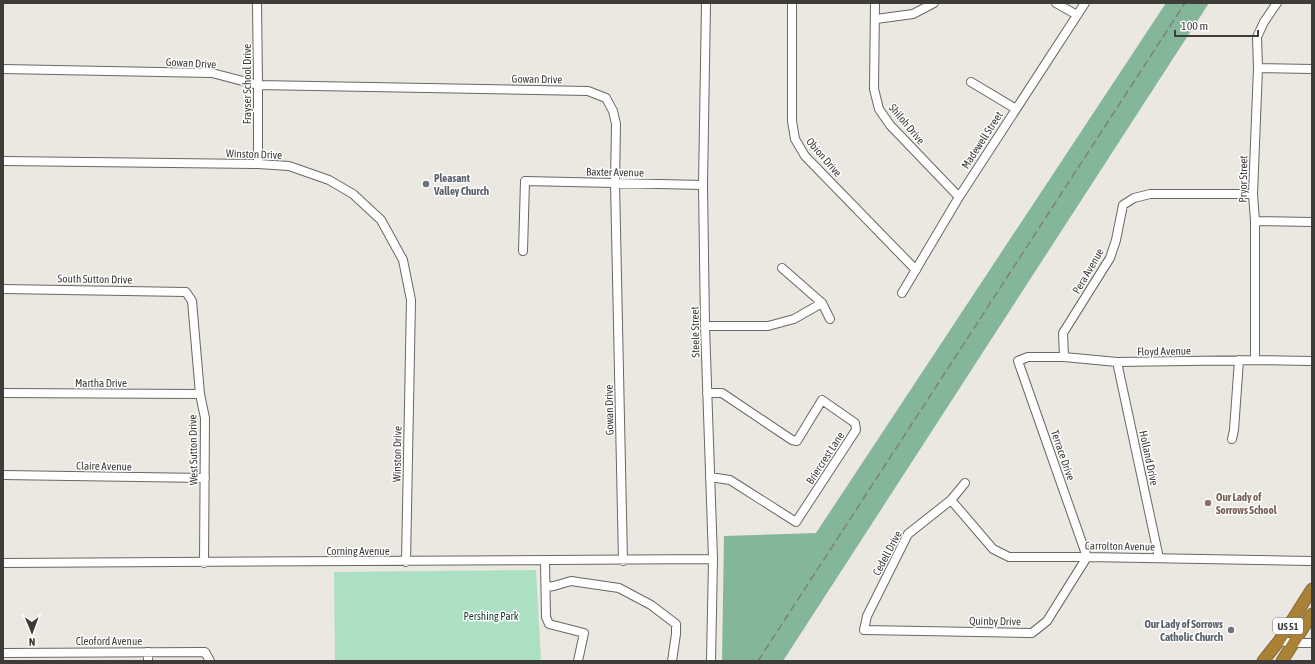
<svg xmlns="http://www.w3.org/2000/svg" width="1315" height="664" font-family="'Asap Condensed',sans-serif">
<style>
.green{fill:#ace0c3}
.forest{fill:#84b69a}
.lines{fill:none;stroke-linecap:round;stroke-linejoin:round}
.minor-casing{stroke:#6b6762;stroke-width:10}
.highway-casing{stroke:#836a36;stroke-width:13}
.minor{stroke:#fff;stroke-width:8}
.highway{stroke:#a98235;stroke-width:11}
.rail{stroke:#817f7b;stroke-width:1.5;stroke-dasharray:8 4;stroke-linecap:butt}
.worship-dot{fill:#6b7280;stroke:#fff;stroke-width:1.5}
.education-dot{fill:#8d6e63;stroke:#fff;stroke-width:1.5}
.labels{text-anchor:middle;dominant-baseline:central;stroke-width:3;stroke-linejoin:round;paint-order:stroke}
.shield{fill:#fff;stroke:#777674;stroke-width:1}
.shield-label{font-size:10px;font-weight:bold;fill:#3d3c39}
.street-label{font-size:11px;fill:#3d3c39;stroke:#fff}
.worship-label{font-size:11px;font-weight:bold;fill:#5b616d;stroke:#fff;text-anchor:start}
.education-label{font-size:11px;font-weight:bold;fill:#785e54;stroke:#fff;text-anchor:start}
.park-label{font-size:11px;fill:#123c29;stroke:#fff}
</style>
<rect width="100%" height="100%" fill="#ebe7e1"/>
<path class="green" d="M 536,570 L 541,661 L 335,661 L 334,572 Z"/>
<path class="forest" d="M 1166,3 L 1209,3 L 783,661 L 722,661 L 724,536 L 816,533 Z"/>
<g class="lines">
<defs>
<path id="minor" d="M 257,3 L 258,85 L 258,164
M 706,3 L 703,185 L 705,326 L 713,559 L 711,661
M 792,3 L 792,121 L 795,139 L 805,156 L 916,270
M 875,3 L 874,89 L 879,109 L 890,125 L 959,197
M 1056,3 L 1077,15
M 876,19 L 913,14 L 934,3
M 1258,68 L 1312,69
M 3,69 L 212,73 L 258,85 L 588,91 L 606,98 L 613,111 L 616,124 L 615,183 L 623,561
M 971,82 L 1016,109
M 3,161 L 258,164 L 289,166 L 329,180 L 353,194 L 381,220 L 403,260 L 411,300 L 406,562
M 1255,221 L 1312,222
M 523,251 L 525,181 L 703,185
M 782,268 L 822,303 L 830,319
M 3,289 L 186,292 L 192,301 L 200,394 L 205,418 L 204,563
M 902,293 L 959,197 L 1085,3
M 705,326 L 768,326 L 794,319 L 822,303
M 1064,357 L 1063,333 L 1110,258 L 1116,240 L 1123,205 L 1134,198 L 1150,194 L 1253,194
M 1255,360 L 1255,221 L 1253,194 L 1258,68 L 1257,37 L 1264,22 L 1277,3
M 1117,362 L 1159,558
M 3,393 L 200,394
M 707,393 L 722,393 L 792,440 L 797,441 L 822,400 L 855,423 L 856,430 L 796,522 L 730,480 L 710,477
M 1232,439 L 1234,430 L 1239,360
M 3,475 L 205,478
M 965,483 L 951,500 L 908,534 L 867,616 L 864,630 L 1032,633 L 1047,621 L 1087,557 L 1018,361 L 1028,357 L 1064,357 L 1117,362 L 1255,360 L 1312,361
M 951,500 L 993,549 L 1009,557 L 1087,557 L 1312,561
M 545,561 L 546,617 L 549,624 L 584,633 L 578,661
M 3,563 L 713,559
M 546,587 L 554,586 L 571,581 L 619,588 L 651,605 L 676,624 L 676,634 L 672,661
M 1279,641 L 1295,643 L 1312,643
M 148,652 L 148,661
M 3,653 L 205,652 L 210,661"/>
<path id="highway" d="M 1263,661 L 1279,641 L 1312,589
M 1282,661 L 1312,614"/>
</defs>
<use href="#minor" class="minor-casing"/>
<use href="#highway" class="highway-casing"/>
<use href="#minor" class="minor"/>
<use href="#highway" class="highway"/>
<path class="rail" d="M 758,661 L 1185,3"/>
</g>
<g class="worship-dot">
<circle cx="426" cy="184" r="4"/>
<circle cx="1231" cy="630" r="4"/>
</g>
<circle class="education-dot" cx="1208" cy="503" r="4"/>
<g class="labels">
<rect class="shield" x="1273" y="618" width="30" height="16" rx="3"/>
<g class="shield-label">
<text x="1288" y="626">US 51</text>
</g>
<g class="street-label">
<text transform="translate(191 63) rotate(3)">Gowan Drive</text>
<text transform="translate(537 79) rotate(1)">Gowan Drive</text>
<text transform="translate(247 84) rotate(-90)">Frayser School Drive</text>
<text transform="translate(907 124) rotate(50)">Shiloh Drive</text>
<text transform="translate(982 140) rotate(-57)">Madewell Street</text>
<text transform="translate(254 154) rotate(2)">Winston Drive</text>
<text transform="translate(824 157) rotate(49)">Obion Drive</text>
<text transform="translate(615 172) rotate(1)">Baxter Avenue</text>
<text transform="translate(1243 179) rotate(-89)">Pryor Street</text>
<text transform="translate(1088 271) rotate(-60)">Pera Avenue</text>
<text transform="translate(95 279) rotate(1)">South Sutton Drive</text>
<text transform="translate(695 332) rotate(-91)">Steele Street</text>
<text transform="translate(1164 351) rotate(-1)">Floyd Avenue</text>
<text x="101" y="383">Martha Drive</text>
<text transform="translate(609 410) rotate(-91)">Gowan Drive</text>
<text transform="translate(193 450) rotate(-91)">West Sutton Drive</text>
<text transform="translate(397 454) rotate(-89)">Winston Drive</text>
<text transform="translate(1063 455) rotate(71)">Terrace Drive</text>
<text transform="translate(825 458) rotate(-57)">Briercrest Lane</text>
<text transform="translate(1149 458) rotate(78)">Holland Drive</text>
<text transform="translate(104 466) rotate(1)">Claire Avenue</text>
<text transform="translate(1120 546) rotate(1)">Carrolton Avenue</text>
<text x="358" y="551">Corning Avenue</text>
<text transform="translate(887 553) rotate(-62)">Cedell Drive</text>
<text transform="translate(995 621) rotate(1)">Quinby Drive</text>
<text x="109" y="641">Cleoford Avenue</text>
</g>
<g class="worship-label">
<text x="434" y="178">Pleasant<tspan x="434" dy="13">Valley Church</tspan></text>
<text x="1223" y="624" text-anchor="end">Our Lady of Sorrows<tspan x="1223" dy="13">Catholic Church</tspan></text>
</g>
<g class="education-label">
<text x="1216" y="497">Our Lady of<tspan x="1216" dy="13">Sorrows School</tspan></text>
</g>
<g class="park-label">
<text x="491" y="616">Pershing Park</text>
</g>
</g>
<rect width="1315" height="664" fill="none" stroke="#3d3c39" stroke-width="8"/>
<g transform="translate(32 632) rotate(179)" stroke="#ffffff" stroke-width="3" paint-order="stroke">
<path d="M0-3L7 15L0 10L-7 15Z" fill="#3d3c39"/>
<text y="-6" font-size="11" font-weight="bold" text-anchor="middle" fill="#3d3c39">N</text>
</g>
<path d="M1175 30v6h83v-6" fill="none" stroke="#3d3c39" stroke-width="2"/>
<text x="1181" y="30" font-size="12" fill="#3d3c39" stroke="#ffffff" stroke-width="3" paint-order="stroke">100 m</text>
</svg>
